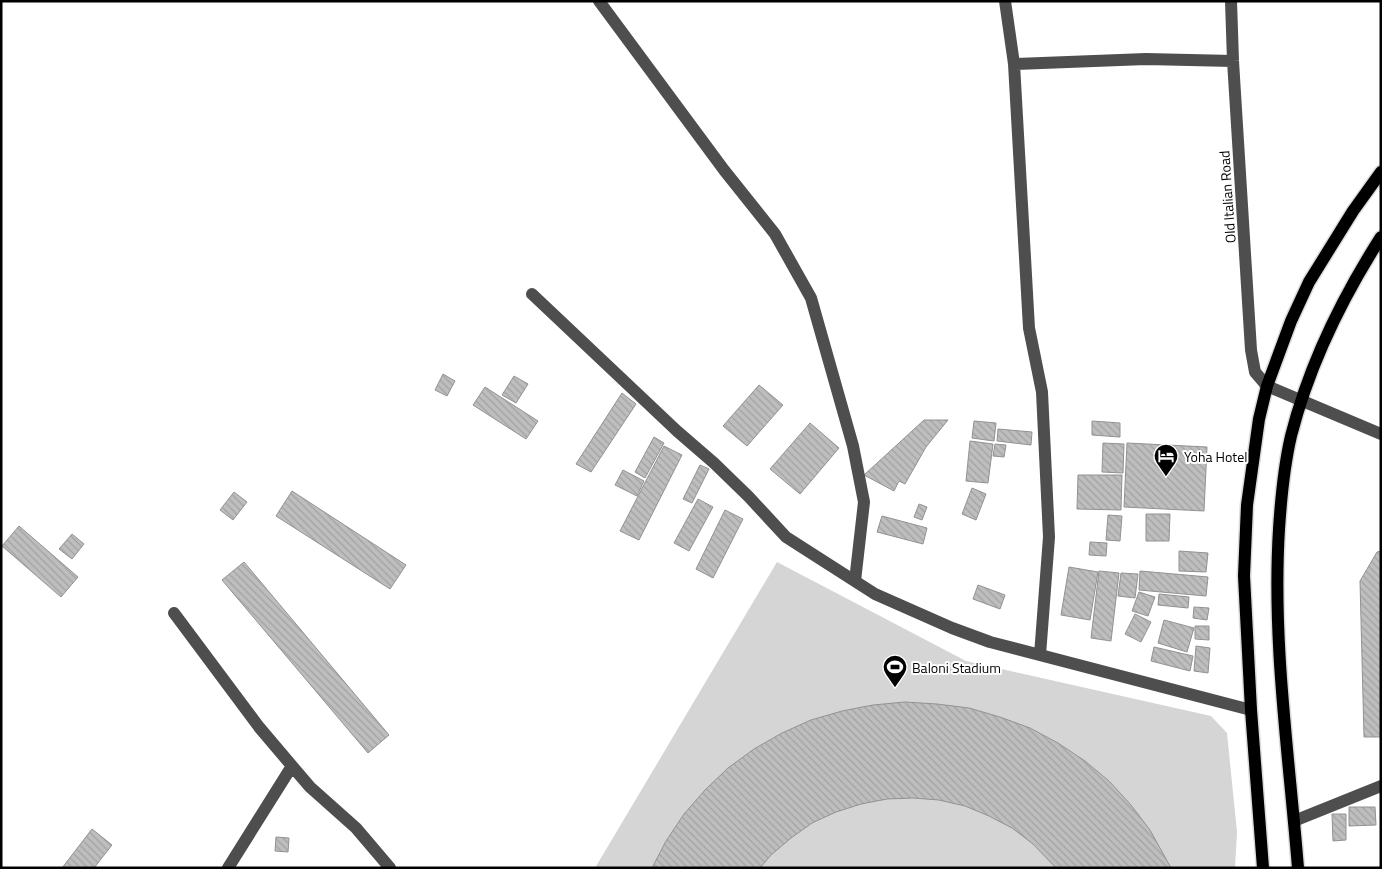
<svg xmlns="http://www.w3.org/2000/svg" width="1382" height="869" font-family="'Titillium Web',sans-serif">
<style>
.grass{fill:#d5d5d5}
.building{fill:url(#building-back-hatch);stroke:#929292}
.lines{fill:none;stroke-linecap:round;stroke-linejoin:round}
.major-casing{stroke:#dbdbdb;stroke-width:15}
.minor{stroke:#4e4e4e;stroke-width:12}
.major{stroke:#000;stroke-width:12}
.labels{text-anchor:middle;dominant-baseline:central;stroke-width:4;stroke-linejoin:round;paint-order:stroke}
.street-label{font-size:14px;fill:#000;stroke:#fff}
.poi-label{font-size:14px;fill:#000;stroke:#fff;text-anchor:start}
</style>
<defs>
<pattern id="building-back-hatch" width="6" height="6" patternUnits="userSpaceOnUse" patternTransform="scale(1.25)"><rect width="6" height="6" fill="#bebebe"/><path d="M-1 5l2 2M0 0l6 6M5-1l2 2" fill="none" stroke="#a2a2a2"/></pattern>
</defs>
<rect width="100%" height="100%" fill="#fff"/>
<path class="grass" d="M 777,562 L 966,661 L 1211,716 L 1227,733 L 1237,832 L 1235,868 L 595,868 Z"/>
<path class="building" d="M 443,374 L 455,381 L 447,396 L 435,390 Z
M 514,376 L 528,384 L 516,403 L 502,395 Z
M 759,385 L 783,405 L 747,446 L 723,426 Z
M 485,387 L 538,421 L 526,439 L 473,405 Z
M 622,393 L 636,404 L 591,472 L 576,464 Z
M 924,420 L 948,420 L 926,447 L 905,484 L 899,481 L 894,491 L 864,475 Z
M 974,421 L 996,423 L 994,441 L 972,438 Z
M 1092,421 L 1120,423 L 1120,437 L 1092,435 Z
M 810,423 L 839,448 L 800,494 L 770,469 Z
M 998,429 L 1032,432 L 1031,445 L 997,441 Z
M 654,437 L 664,443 L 645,478 L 635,472 Z
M 970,441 L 993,444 L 988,483 L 966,481 Z
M 1103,443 L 1124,444 L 1123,473 L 1102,472 Z
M 1127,443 L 1207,447 L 1204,511 L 1124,507 Z
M 995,444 L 1006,445 L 1004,457 L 993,456 Z
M 664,446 L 682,455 L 639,540 L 620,531 Z
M 700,465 L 709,469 L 692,503 L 683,499 Z
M 623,470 L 644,481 L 637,496 L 615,485 Z
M 1078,475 L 1122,475 L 1121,510 L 1077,509 Z
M 972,488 L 986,494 L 976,520 L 962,514 Z
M 292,491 L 406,565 L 390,589 L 276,516 Z
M 234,492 L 247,502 L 233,520 L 220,510 Z
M 698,499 L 713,507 L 689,551 L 674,543 Z
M 919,504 L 927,507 L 922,520 L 914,517 Z
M 725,510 L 743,519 L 713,578 L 696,569 Z
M 1146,514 L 1170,514 L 1169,541 L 1146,541 Z
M 1108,515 L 1122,516 L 1120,541 L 1106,540 Z
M 882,516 L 927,528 L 923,544 L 877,532 Z
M 19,526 L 78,577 L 61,597 L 2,546 Z
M 72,534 L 84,544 L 72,559 L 59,549 Z
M 1090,542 L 1107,543 L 1106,556 L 1089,555 Z
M 1179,551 L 1208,553 L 1206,572 L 1179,571 Z
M 1381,551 L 1381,737 L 1364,737 L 1360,581 L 1377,552 Z
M 244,562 L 389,735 L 368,753 L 222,580 Z
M 1069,567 L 1098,572 L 1090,620 L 1061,615 Z
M 1099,571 L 1119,573 L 1111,641 L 1091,638 Z
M 1140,571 L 1208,577 L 1206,596 L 1139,590 Z
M 1121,573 L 1138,574 L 1135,598 L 1118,596 Z
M 978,585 L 1005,595 L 1000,609 L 973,599 Z
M 1139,592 L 1155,597 L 1148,616 L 1132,611 Z
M 1159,594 L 1189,597 L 1188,608 L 1158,605 Z
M 1194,607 L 1209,608 L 1207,620 L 1193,618 Z
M 1135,614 L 1151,622 L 1141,642 L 1125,634 Z
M 1164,620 L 1194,628 L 1187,652 L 1158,643 Z
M 1195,626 L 1209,626 L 1209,640 L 1195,639 Z
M 1196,646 L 1210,648 L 1208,673 L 1194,671 Z
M 1154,647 L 1193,656 L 1190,671 L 1151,661 Z
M 905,702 L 937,704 L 969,708 L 1000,717 L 1030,728 L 1058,743 L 1085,761 L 1109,781 L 1131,805 L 1150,830 L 1171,868 L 1056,868 L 1033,844 L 1012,828 L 989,816 L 965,806 L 939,800 L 913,798 L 887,799 L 861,804 L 836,812 L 812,823 L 791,838 L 771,855 L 760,868 L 652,868 L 666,841 L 684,814 L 705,790 L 728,768 L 754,749 L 782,733 L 811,720 L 842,711 L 873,705 Z
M 1349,807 L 1375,807 L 1376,825 L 1349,826 Z
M 1332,814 L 1346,814 L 1346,840 L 1333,841 Z
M 92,829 L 112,845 L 94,868 L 62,868 Z
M 276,837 L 289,838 L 288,852 L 275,851 Z"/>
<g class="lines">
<defs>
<path id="major" d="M 1263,868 L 1251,710 L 1244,576 L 1247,505 L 1259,419 L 1267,386 L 1291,321 L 1309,282 L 1353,211 L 1381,172
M 1298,868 C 1289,755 1272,642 1279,529 C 1281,498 1284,466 1291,436 C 1309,365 1342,298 1381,237"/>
</defs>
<use href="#major" class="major-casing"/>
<path class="minor" d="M 599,1 L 724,170 L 775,234 L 811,298 L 853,446 L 864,502 L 855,581
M 1005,1 L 1014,64 L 1029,328 L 1042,392 L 1049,537 L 1040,655
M 1231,1 L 1233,61 L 1251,350 L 1255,372 L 1267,386 L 1381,434
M 1014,64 L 1146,59 L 1233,61
M 532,294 L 677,431 L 714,463 L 749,497 L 786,537 L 875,594 L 952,628 L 990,642 L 1251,710
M 174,613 L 259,727 L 292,766 L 310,787 L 356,828 L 390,868
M 1294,821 L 1381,786
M 228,868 L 292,766"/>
<use href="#major" class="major"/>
</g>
<defs>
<symbol id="hotel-pin" viewBox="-11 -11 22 30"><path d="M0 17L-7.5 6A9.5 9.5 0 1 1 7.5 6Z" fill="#000" stroke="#fff"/><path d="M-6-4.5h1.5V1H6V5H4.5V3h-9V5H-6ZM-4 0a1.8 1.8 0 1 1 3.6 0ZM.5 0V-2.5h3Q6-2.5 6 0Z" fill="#fff"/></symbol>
<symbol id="stadium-pin" viewBox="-11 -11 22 30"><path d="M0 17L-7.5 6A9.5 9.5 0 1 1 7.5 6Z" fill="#000" stroke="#fff"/><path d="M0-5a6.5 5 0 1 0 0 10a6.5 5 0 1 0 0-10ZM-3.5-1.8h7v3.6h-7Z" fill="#fff"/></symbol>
</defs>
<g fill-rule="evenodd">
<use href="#hotel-pin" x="1152" y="442" width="28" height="38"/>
<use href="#stadium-pin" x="881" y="653" width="28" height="38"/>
</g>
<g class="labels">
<g class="street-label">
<text transform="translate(1227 197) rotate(-94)">Old Italian Road</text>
</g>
<g class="poi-label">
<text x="1184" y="456">Yoha Hotel</text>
<text x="912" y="667">Baloni Stadium</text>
</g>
</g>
<rect width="1382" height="869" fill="none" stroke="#000000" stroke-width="5"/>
</svg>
